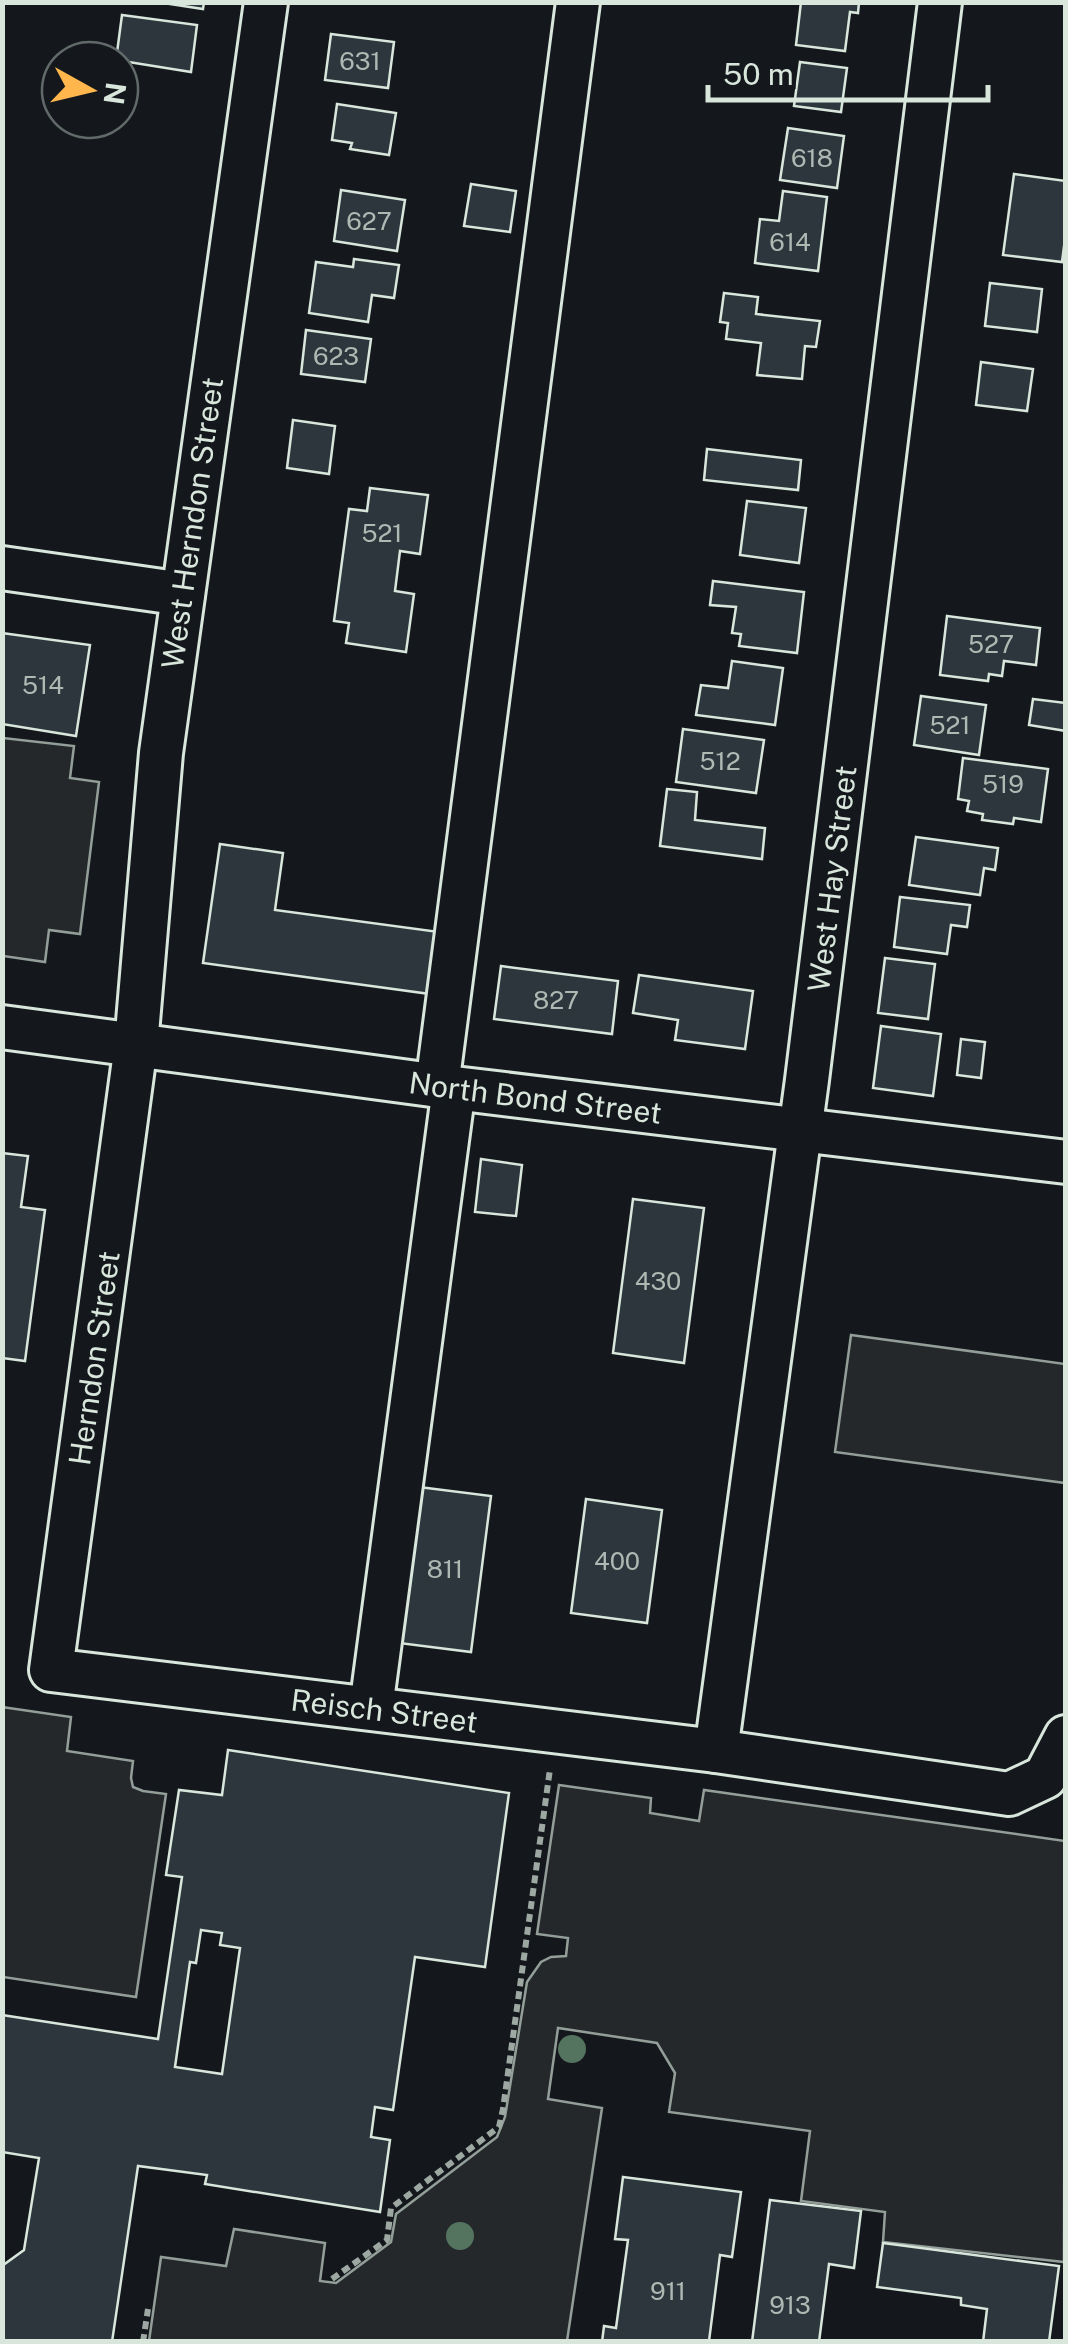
<svg xmlns="http://www.w3.org/2000/svg" width="1068" height="2344" font-family="'Public Sans',sans-serif">
<style>
.parking{fill:#24282b;stroke:#939e99;stroke-width:2.5}
.building{fill:#2c363c;stroke:#d8e6dc;stroke-width:2.5;fill-rule:evenodd}
.lines{fill:none;stroke-linecap:round;stroke-linejoin:round}
.minor-casing{stroke:#d8e6dc;stroke-width:48}
.path{stroke:#9da8a2;stroke-width:6;stroke-dasharray:8 5;stroke-linecap:butt}
.minor{stroke:#14181c;stroke-width:42}
.tree{fill:#55745f}
.labels{text-anchor:middle;dominant-baseline:central;stroke-width:8;stroke-linejoin:round;paint-order:stroke}
.number-label{font-size:25px;fill:#adbab4}
.street-label{font-size:30px;fill:#d8e6dc;stroke:#14181c}
</style>
<rect width="100%" height="100%" fill="#14181c"/>
<path class="parking" d="M 3,738 L 74,746 L 70,778 L 99,782 L 80,934 L 49,930 L 45,962 L 3,956 Z
M 851,1335 L 1065,1364 L 1065,1483 L 835,1452 Z
M 2,1707 L 71,1717 L 67,1751 L 133,1761 L 131,1778 L 133,1787 L 143,1791 L 166,1794 L 136,1997 L 3,1977 Z
M 559,1785 L 651,1798 L 650,1813 L 699,1821 L 704,1790 L 1065,1841 L 1064,2262 L 883,2242 L 885,2212 L 801,2201 L 810,2131 L 669,2112 L 675,2073 L 657,2043 L 558,2028 L 548,2099 L 602,2108 L 567,2341 L 149,2341 L 161,2257 L 226,2266 L 234,2229 L 325,2243 L 320,2281 L 336,2283 L 391,2242 L 396,2214 L 497,2137 L 505,2117 L 527,1982 L 541,1962 L 551,1957 L 566,1956 L 568,1938 L 537,1934 Z"/>
<path class="building" d="M 157,2 L 204,2 L 203,9 Z
M 801,2 L 859,2 L 858,13 L 850,12 L 845,51 L 796,45 Z
M 122,15 L 197,25 L 191,72 L 116,60 Z
M 331,34 L 394,42 L 388,88 L 325,80 Z
M 800,62 L 847,68 L 841,112 L 794,106 Z
M 337,104 L 396,113 L 389,155 L 350,149 L 352,143 L 332,140 Z
M 788,128 L 844,136 L 837,188 L 780,180 Z
M 1014,174 L 1066,181 L 1066,231 L 1062,262 L 1003,255 Z
M 471,184 L 516,191 L 510,232 L 464,226 Z
M 341,190 L 405,200 L 397,251 L 334,241 Z
M 783,191 L 827,197 L 818,271 L 755,263 L 760,219 L 779,221 Z
M 354,259 L 399,265 L 394,298 L 372,295 L 368,322 L 309,313 L 316,262 L 353,267 Z
M 990,283 L 1042,289 L 1037,332 L 985,326 Z
M 724,293 L 758,297 L 756,314 L 820,321 L 816,347 L 805,346 L 802,379 L 757,375 L 761,343 L 726,339 L 728,323 L 720,322 Z
M 306,330 L 371,339 L 365,382 L 301,374 Z
M 981,362 L 1033,369 L 1027,411 L 976,405 Z
M 293,420 L 335,426 L 329,474 L 287,468 Z
M 707,449 L 801,460 L 798,490 L 704,480 Z
M 370,488 L 428,495 L 420,554 L 400,551 L 395,591 L 414,594 L 406,652 L 346,643 L 349,623 L 334,621 L 349,509 L 367,511 Z
M 747,501 L 806,508 L 799,563 L 740,555 Z
M 713,581 L 804,592 L 797,653 L 739,646 L 741,634 L 732,633 L 736,607 L 710,605 Z
M 947,616 L 1040,628 L 1036,665 L 1004,661 L 1002,676 L 989,674 L 988,681 L 940,675 Z
M 2,633 L 90,645 L 76,736 L 2,724 Z
M 732,661 L 783,668 L 775,725 L 696,715 L 701,685 L 728,688 Z
M 921,696 L 986,705 L 979,755 L 914,745 Z
M 1033,699 L 1066,703 L 1066,731 L 1029,725 Z
M 683,729 L 764,740 L 756,793 L 676,782 Z
M 963,758 L 1048,769 L 1041,822 L 1014,818 L 1013,824 L 982,820 L 983,814 L 967,811 L 969,801 L 958,799 Z
M 667,789 L 697,792 L 695,820 L 765,828 L 762,859 L 660,846 Z
M 916,837 L 998,848 L 995,870 L 984,868 L 980,895 L 909,885 Z
M 220,844 L 283,853 L 275,910 L 439,932 L 430,994 L 203,963 Z
M 900,897 L 970,905 L 967,927 L 951,925 L 947,954 L 894,947 Z
M 885,958 L 935,964 L 928,1019 L 878,1013 Z
M 501,966 L 618,981 L 612,1034 L 494,1019 Z
M 639,975 L 753,991 L 745,1049 L 675,1040 L 678,1020 L 633,1013 Z
M 881,1026 L 941,1034 L 933,1096 L 873,1088 Z
M 961,1039 L 985,1042 L 981,1078 L 957,1075 Z
M 2,1153 L 28,1156 L 21,1207 L 45,1210 L 25,1361 L 2,1358 Z
M 481,1159 L 522,1165 L 516,1216 L 475,1212 Z
M 633,1199 L 704,1208 L 684,1363 L 613,1353 Z
M 419,1487 L 491,1496 L 471,1652 L 399,1643 Z
M 586,1499 L 662,1510 L 647,1623 L 571,1613 Z
M 228,1750 L 509,1793 L 485,1967 L 415,1957 L 393,2110 L 375,2107 L 371,2137 L 390,2140 L 380,2212 L 205,2184 L 207,2175 L 138,2166 L 112,2342 L 2,2342 L 2,2266 L 24,2250 L 39,2158 L 2,2152 L 2,2015 L 158,2039 L 182,1877 L 166,1875 L 179,1790 L 222,1795 ZM 201,1930 L 222,1933 L 220,1945 L 240,1948 L 222,2074 L 175,2067 L 190,1962 L 196,1963 Z
M 623,2177 L 741,2192 L 732,2257 L 720,2255 L 709,2341 L 711,2342 L 602,2342 L 604,2326 L 616,2328 L 628,2240 L 615,2239 Z
M 770,2200 L 861,2211 L 854,2268 L 829,2264 L 819,2342 L 752,2342 Z
M 883,2243 L 1059,2266 L 1049,2342 L 983,2342 L 987,2309 L 961,2305 L 961,2298 L 877,2287 Z"/>
<g class="lines">
<defs>
<g id="minor">
<path id="s1" d="M 266,2 L 161,753 L 136,1045 L 51,1670 L 716,1751 L 1009,1794 L 1045,1777 L 1066,1737"/>
<path d="M 2,568 L 183,594"/>
<path id="s2" d="M 2,1027 L 454,1088 L 1066,1162"/>
<path d="M 437,1086 L 578,2"/>
<path d="M 371,1708 L 454,1088"/>
<path id="s3" d="M 716,1751 L 807,1080 L 940,2"/>
</g>
</defs>
<use href="#minor" class="minor-casing"/>
<path class="path" d="M 332,2279 L 387,2240 L 391,2208 L 499,2127 L 503,2109 L 550,1769
M 143,2342 L 148,2309"/>
<use href="#minor" class="minor"/>
</g>
<g class="tree">
<circle cx="572" cy="2049" r="14"/>
<circle cx="460" cy="2236" r="14"/>
</g>
<g class="labels">
<g class="number-label">
<text x="360" y="61">631</text>
<text x="812" y="158">618</text>
<text x="369" y="221">627</text>
<text x="790" y="242">614</text>
<text x="336" y="356">623</text>
<text x="382" y="533">521</text>
<text x="991" y="644">527</text>
<text x="43" y="685">514</text>
<text x="950" y="725">521</text>
<text x="720" y="761">512</text>
<text x="1003" y="784">519</text>
<text x="556" y="1000">827</text>
<text x="658" y="1281">430</text>
<text x="617" y="1561">400</text>
<text x="445" y="1569">811</text>
<text x="668" y="2291">911</text>
<text x="790" y="2305">913</text>
</g>
<g class="street-label">
<text transform="translate(192 523) rotate(-82)">West Herndon Street</text>
<text stroke="none"><textPath href="#s3" startOffset="880">West Hay Street</textPath></text>
<text stroke="none"><textPath href="#s2" startOffset="538">North Bond Street</textPath></text>
<text transform="translate(94 1358) rotate(-82)">Herndon Street</text>
<text stroke="none"><textPath href="#s1" startOffset="2018">Reisch Street</textPath></text>
</g>
</g>
<rect width="1068" height="2344" fill="none" stroke="#d8e6dc" stroke-width="10"/>
<g transform="translate(90 90) rotate(98)"><circle r="48" fill="#14181c" stroke="#626a69" stroke-width="2.5"/>
<path d="M0-8L18 38L0 25L-18 38Z" fill="#ffb74d"/>
<text y="-15" font-size="28" font-weight="bold" text-anchor="middle" fill="#d8e6dc">N</text>
</g>
<path d="M708 85v15h280v-15" fill="none" stroke="#d8e6dc" stroke-width="5"/>
<text x="723" y="85" font-size="30" fill="#d8e6dc" stroke="#14181c" stroke-width="8" paint-order="stroke">50 m</text>
</svg>
